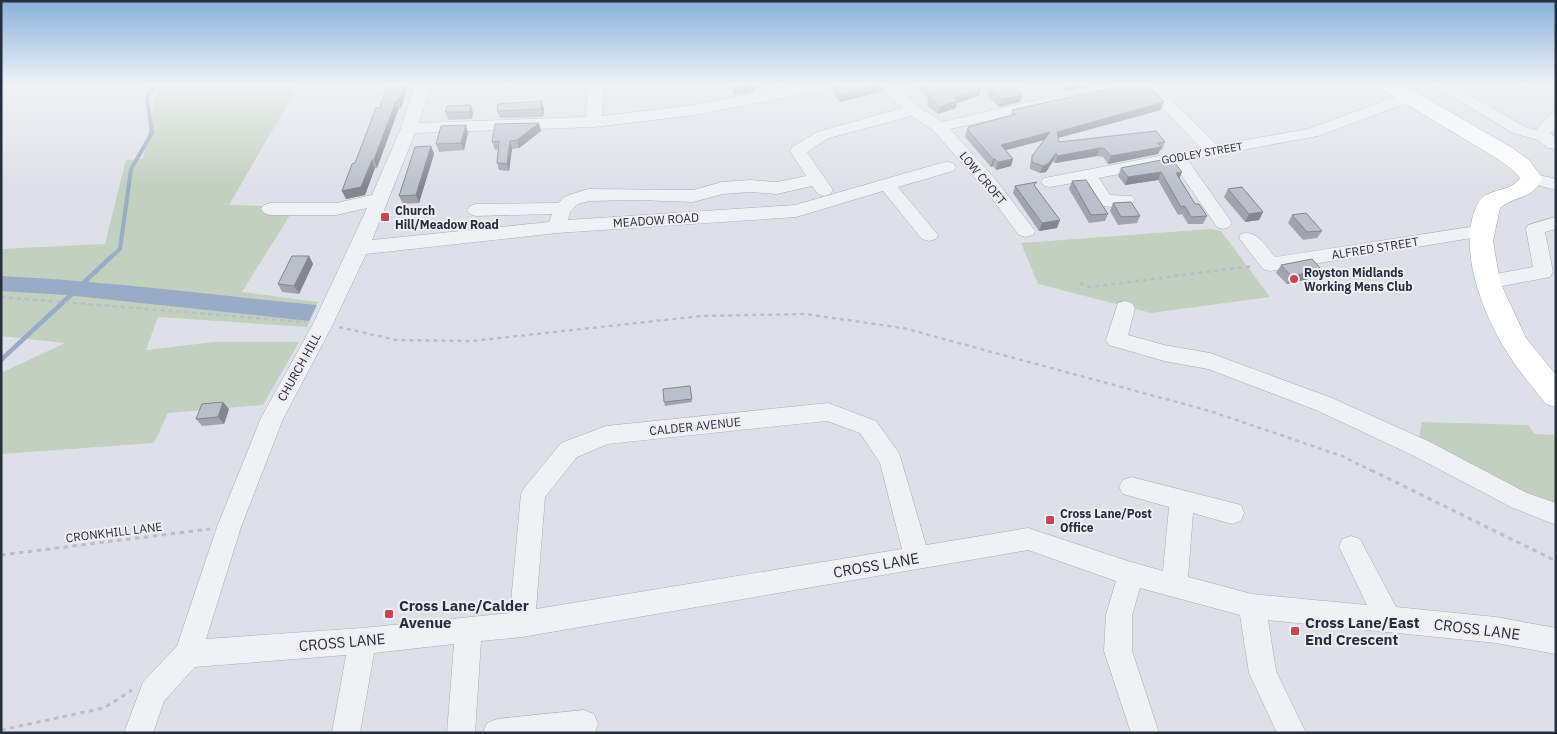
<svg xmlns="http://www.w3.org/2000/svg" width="1557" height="734" font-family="'IBM Plex Sans',sans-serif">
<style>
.green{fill:#c2d0bf}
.water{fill:#99acc6}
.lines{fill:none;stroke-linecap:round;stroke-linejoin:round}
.stream-far1{stroke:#99acc6;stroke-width:4}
.stream{stroke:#99acc6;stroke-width:4.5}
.minor-casing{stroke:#a6abb4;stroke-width:1}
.major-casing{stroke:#9da4b2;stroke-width:1}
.path-far1{stroke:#bcbec5;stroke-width:2.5;stroke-dasharray:4 4;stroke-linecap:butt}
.path{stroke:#bcbec5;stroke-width:3;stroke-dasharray:4.5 4.5;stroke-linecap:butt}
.minor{fill:#f0f1f5;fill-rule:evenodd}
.major{fill:#fff;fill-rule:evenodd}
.wall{fill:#a1a4ad}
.shaded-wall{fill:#83868d}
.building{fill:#bbbfc9;stroke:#83868d}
.poi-dot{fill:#ca4451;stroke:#edeff5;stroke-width:2}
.labels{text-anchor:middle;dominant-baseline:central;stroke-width:4;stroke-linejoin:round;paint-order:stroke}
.far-street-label{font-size:11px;fill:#272e3d;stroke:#edeff5}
.street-label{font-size:12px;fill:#272e3d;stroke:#edeff5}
.poi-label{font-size:12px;font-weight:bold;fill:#272e3d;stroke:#edeff5;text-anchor:start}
.near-street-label{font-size:15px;fill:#272e3d;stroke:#edeff5}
.near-poi-label{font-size:15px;font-weight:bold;fill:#272e3d;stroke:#edeff5;text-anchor:start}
</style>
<rect width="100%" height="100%" fill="#dde1e7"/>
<path class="green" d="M 165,84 L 299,84 L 229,205 L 295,207 L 242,292 L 318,302 L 307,327 L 158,317 L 146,350 L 214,342 L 299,342 L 263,405 L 168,413 L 154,443 L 1,454 L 1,373 L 65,343 L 1,336 L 1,249 L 105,244 L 126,160 L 143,159 L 155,98 Z
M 1211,229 L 1221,231 L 1270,297 L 1151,313 L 1038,284 L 1021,243 Z
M 1422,422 L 1528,425 L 1535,434 L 1556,435 L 1556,514 L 1416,454 Z"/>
<path class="water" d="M 1,276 C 107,281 211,295 317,305 L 309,321 L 66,295 L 1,291 Z"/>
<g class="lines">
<path class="stream-far1" d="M 110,258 L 120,249 L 131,169 L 152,133 L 147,98 L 155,84"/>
<path class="stream" d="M 81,285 L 111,257
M 1,360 L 74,292"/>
<defs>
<path id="minor" d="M 415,84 L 431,84 L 419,123 L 586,117 L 587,93 L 591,84 L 607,84 L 603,93 L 602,116 L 695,105 L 803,84 L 836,84 L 834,87 L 829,89 L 695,115 L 594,127 L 415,133 L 372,240 L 549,222 L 552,214 L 476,216 L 470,214 L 467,210 L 470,206 L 476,204 L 558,203 L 566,196 L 588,189 L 693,190 L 722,182 L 750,180 L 777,182 L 806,176 L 790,151 L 792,147 L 817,132 L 902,108 L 879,84 L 895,84 L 919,107 L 942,122 L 1038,100 L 1044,102 L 1046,105 L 1044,108 L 950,129 L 996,180 L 1035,231 L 1033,235 L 1026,237 L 1019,235 L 984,188 L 933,130 L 911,116 L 829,138 L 807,152 L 833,190 L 830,194 L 824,196 L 818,194 L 812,186 L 777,194 L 750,192 L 723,194 L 693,202 L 638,200 L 589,201 L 578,204 L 570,212 L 568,220 L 795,205 L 941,163 L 947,162 L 953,163 L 956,167 L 953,171 L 898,187 L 938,235 L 936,239 L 929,241 L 922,239 L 883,191 L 796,217 L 557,233 L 366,254 L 333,324 L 283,419 L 241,527 L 206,639 L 362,628 L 510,613 L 521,494 L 525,487 L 561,443 L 606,426 L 828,403 L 876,421 L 899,453 L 926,545 L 1028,528 L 1131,562 L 1163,571 L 1169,507 L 1123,494 L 1119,487 L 1123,480 L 1131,477 L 1241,505 L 1244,513 L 1241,521 L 1232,524 L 1193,513 L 1188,577 L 1252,594 L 1367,605 L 1339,547 L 1342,539 L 1351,536 L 1360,539 L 1396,607 L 1496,617 L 1556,628 L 1556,654 L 1496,643 L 1268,620 L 1276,671 L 1306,733 L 1277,733 L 1249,673 L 1240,615 L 1140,588 L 1132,615 L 1132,651 L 1159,733 L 1131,733 L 1104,651 L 1106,615 L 1116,581 L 1028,550 L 522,637 L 481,641 L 475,733 L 447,733 L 454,644 L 374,653 L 360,733 L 332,733 L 346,655 L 195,667 L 164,701 L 153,733 L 124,733 L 143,682 L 177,646 L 217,527 L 261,418 L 313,324 L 367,208 L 336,215 L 270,215 L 264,213 L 261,209 L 264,205 L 270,203 L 336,203 L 372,195 L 401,128 ZM 827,421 L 860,433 L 880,463 L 902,549 L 536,609 L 545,497 L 577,457 L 608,444 Z
M 1106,84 L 1136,84 L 1134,87 L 1097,96 L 1092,94 L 1089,91 L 1092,88 Z
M 1140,84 L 1156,84 L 1217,145 L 1308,129 L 1409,92 L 1415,94 L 1417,97 L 1415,100 L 1318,136 L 1188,160 L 1232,223 L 1229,227 L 1223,229 L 1217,227 L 1173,163 L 1099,178 L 1110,195 L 1132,196 L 1135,200 L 1132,204 C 1122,207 1109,208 1099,205 L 1084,181 L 1050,187 L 1044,186 L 1041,182 L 1044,178 L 1050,177 L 1201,148 Z
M 1432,84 L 1451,84 L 1525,127 L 1536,130 L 1550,115 L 1556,113 L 1556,127 L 1550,133 L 1556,138 L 1556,149 L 1548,148 L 1538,140 L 1513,133 Z
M 1531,173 L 1556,179 L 1556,190 L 1525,182 L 1522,178 L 1525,174 Z
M 1556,217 L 1556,229 L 1545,232 L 1553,272 L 1550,277 L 1487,289 L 1480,287 L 1477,282 L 1480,277 L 1533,267 L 1526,229 L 1528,225 Z
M 1483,225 L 1490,227 L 1492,231 L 1490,235 L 1270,271 L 1263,269 L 1239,238 L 1241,234 C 1257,229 1265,246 1275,257 Z
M 1125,301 L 1132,303 L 1135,308 L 1128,335 L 1164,345 L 1210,353 L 1332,398 L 1428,441 L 1527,493 L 1556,503 L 1556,525 L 1511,507 L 1412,455 L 1316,410 L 1208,369 L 1164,361 L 1109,345 L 1106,340 L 1118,303 Z
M 584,710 L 594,714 L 598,724 L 595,733 L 483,733 L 487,723 L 497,719 Z"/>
<path id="major" d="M 1377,84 L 1402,84 L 1514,149 L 1530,161 L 1542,178 C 1533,200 1516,195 1500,208 L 1493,241 L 1500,282 L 1526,338 L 1556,375 L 1556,407 L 1546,404 C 1532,386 1516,368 1505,349 C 1482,311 1456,245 1478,203 C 1487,187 1512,193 1520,178 L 1514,171 L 1498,159 L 1380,88 Z"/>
</defs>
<use href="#minor" class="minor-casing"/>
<use href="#major" class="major-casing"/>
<path class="path-far1" d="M 1080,283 L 1090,287 L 1253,266
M 1,297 L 306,322
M 339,327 L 396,340 L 472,341 L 701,316 L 805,314 L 903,328 L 1210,411 L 1342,456 L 1374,472"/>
<path class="path" d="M 1371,470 L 1556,561
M 1,555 L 210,529
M 1,730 L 104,708 L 132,690"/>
<use href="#minor" class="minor"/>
<use href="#major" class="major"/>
</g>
<path class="wall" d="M 387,84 L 409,84 L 401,108 L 399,108 L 377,168 L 375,168 L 365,195 L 346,199 L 342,191 L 380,108 Z
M 831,84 L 884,84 L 883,91 L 840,102 L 830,90 Z
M 913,84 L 975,84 L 980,89 L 979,96 L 957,103 L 956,108 L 938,114 L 927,105 L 928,98 Z
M 1057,84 L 1097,84 L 1067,91 Z
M 989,88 L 1022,95 L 1020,102 L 999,107 L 987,95 Z
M 1131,90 L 1161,110 L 1058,138 L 1059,142 L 1165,142 L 1162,150 L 1160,150 L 1158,154 L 1108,164 L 1103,157 L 1097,156 L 1055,163 L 1053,161 L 1046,172 L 1040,173 L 1030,169 L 1030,164 L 1032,156 L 1044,140 L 1006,150 L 1013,159 L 1011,166 L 996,170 L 993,166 L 991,167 L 965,137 L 967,129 L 968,129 L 968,127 L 1011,115 L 1012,110 Z
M 542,101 L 544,109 L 543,117 L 500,118 L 497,111 Z
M 447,106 L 473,113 L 472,119 L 448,120 L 445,112 Z
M 539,123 L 541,131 L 519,148 L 512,149 L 509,171 L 499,170 L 497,163 L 498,149 L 495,150 L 492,142 Z
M 468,133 L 464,150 L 439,152 L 436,144 Z
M 431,146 L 434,154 L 419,203 L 403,204 L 399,196 Z
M 1121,168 L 1182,172 L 1179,178 L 1195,204 L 1207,216 L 1203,224 L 1188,224 L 1182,214 L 1178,215 L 1158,180 L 1125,185 L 1118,176 Z
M 1072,181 L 1108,214 L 1105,221 L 1089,223 L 1069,189 Z
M 1015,186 L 1035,187 L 1057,228 L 1039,231 L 1013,193 Z
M 1228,189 L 1263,212 L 1259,220 L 1245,222 L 1224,197 Z
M 1113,203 L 1140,216 L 1137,223 L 1118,225 L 1110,211 Z
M 1292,215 L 1322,231 L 1317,238 L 1303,240 L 1288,223 Z
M 309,256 L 313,264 L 299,294 L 282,292 L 278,284 Z
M 1281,265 L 1317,277 L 1287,284 L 1276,273 Z
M 690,386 L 692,402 L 665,406 L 664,402 Z
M 229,409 L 224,424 L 202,426 L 196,419 Z"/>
<path class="shaded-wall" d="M 404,84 L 409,84 L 401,108 L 399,100 Z
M 752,84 L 759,84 L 753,92 L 734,95 L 733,88 Z
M 879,84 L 884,84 L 883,91 L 840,102 L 841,94 Z
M 1069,84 L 1097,84 L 1067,91 Z
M 980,89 L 979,96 L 957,103 L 956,108 L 938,114 L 939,107 L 953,97 Z
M 1022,95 L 1020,102 L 999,107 L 1001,99 Z
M 396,101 L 399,108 L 377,168 L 374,160 Z
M 542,101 L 544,109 L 543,117 L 541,109 Z
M 1164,102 L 1161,110 L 1054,139 L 1057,132 Z
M 471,105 L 473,113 L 472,119 L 469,112 Z
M 539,123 L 541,131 L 519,148 L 517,140 Z
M 466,125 L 468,133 L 464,150 L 461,143 Z
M 1050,132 L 1048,139 L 999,152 L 1001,145 Z
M 510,141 L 512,149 L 509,171 L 507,164 Z
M 431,146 L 434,154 L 419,203 L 416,195 Z
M 1161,147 L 1158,154 L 1108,164 L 1111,156 Z
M 1100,148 L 1097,156 L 1055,163 L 1057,156 Z
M 1056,153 L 1053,161 L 1046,172 L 1040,173 L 1043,166 Z
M 993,159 L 995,159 L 993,166 L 991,167 Z
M 1013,159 L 1011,166 L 996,170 L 998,162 Z
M 372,160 L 375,168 L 365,195 L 346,199 L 342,191 Z
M 1161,172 L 1158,180 L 1125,185 L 1128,177 Z
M 1182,172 L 1179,179 L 1176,173 Z
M 1263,212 L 1259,220 L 1245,222 L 1249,214 Z
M 1060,220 L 1057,228 L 1039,231 L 1042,223 Z
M 309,256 L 313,264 L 299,294 L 294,286 Z
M 1322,270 L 1317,277 L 1287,284 L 1291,276 Z
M 223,402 L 229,409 L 224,424 L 218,417 Z"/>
<path class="building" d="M 387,84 L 404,84 L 399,100 L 396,101 L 374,160 L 372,160 L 361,187 L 342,191 L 352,164 L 355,163 L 376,108 L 380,108 Z
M 736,84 L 752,84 L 733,88 Z
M 832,84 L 879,84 L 841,94 Z
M 922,84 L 975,84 L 980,89 L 953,97 L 958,101 L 939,107 L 928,97 L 935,95 Z
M 1001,84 L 1009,84 L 1022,95 L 1001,99 L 989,88 Z
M 1125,85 L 1131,90 L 1150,87 L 1164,102 L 1057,132 L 1059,142 L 1156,131 L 1165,142 L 1157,143 L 1161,147 L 1111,156 L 1105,149 L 1100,148 L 1057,156 L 1056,153 L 1048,164 L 1043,166 L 1032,162 L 1032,156 L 1050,132 L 1001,145 L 1013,159 L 998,162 L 995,159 L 993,159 L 967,129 L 969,128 L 968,127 L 1016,114 L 1012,110 Z
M 542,101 L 541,109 L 497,111 L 498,104 Z
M 471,105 L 469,112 L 445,112 L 447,106 Z
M 539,123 L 517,140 L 510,141 L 507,164 L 497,163 L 499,141 L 492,142 L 495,124 Z
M 466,125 L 461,143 L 436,144 L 441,126 Z
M 431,146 L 416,195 L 399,196 L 415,147 Z
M 1171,158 L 1182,172 L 1176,173 L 1195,204 L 1199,204 L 1207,216 L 1191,217 L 1185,206 L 1181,207 L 1161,172 L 1128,177 L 1121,168 Z
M 1086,180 L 1108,214 L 1091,215 L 1072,181 Z
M 1037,182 L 1034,185 L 1060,220 L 1042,223 L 1015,186 Z
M 1242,187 L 1263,212 L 1249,214 L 1228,189 Z
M 1131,202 L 1140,216 L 1121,217 L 1113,203 Z
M 1306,213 L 1322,231 L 1307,232 L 1292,215 Z
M 292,256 L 309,256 L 294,286 L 278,284 Z
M 1312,259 L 1322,270 L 1291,276 L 1281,265 Z
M 690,386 L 692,399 L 664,402 L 663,389 Z
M 223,402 L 218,417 L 196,419 L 202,404 Z"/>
<linearGradient id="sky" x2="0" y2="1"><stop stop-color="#88b1da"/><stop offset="0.45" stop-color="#f0f2f4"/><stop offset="1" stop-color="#f0f2f4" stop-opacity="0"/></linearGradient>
<rect width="1557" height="187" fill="url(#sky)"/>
<g class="poi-dot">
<rect x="380" y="212" width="10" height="10" rx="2.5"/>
<circle cx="1294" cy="279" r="5"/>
<rect x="1045" y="515" width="10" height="10" rx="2.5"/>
<rect x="384" y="609" width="10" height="10" rx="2.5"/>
<rect x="1290" y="626" width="10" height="10" rx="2.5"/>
</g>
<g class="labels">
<g class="far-street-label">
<text transform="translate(1202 153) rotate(-10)">GODLEY STREET</text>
</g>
<g class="street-label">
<text transform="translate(983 178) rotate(50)">LOW CROFT</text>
<text transform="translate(656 220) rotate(-4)">MEADOW ROAD</text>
<text transform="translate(1375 248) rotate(-9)">ALFRED STREET</text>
<text transform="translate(299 367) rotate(-61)">CHURCH HILL</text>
<text transform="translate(695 426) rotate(-6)">CALDER AVENUE</text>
<text transform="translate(114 532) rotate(-7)">CRONKHILL LANE</text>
</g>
<g class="poi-label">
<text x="395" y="210">Church<tspan x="395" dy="14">Hill/Meadow Road</tspan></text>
<text x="1304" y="272">Royston Midlands<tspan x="1304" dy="14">Working Mens Club</tspan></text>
<text x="1060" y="513">Cross Lane/Post<tspan x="1060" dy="14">Office</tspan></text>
</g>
<g class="near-street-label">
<text transform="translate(876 565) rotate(-10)">CROSS LANE</text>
<text transform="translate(1477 629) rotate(7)">CROSS LANE</text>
<text transform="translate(342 642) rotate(-5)">CROSS LANE</text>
</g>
<g class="near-poi-label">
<text x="399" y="605">Cross Lane/Calder<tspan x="399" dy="17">Avenue</tspan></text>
<text x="1305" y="622">Cross Lane/East<tspan x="1305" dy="17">End Crescent</tspan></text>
</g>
</g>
<rect width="1557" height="734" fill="none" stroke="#272e3d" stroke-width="5"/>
</svg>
